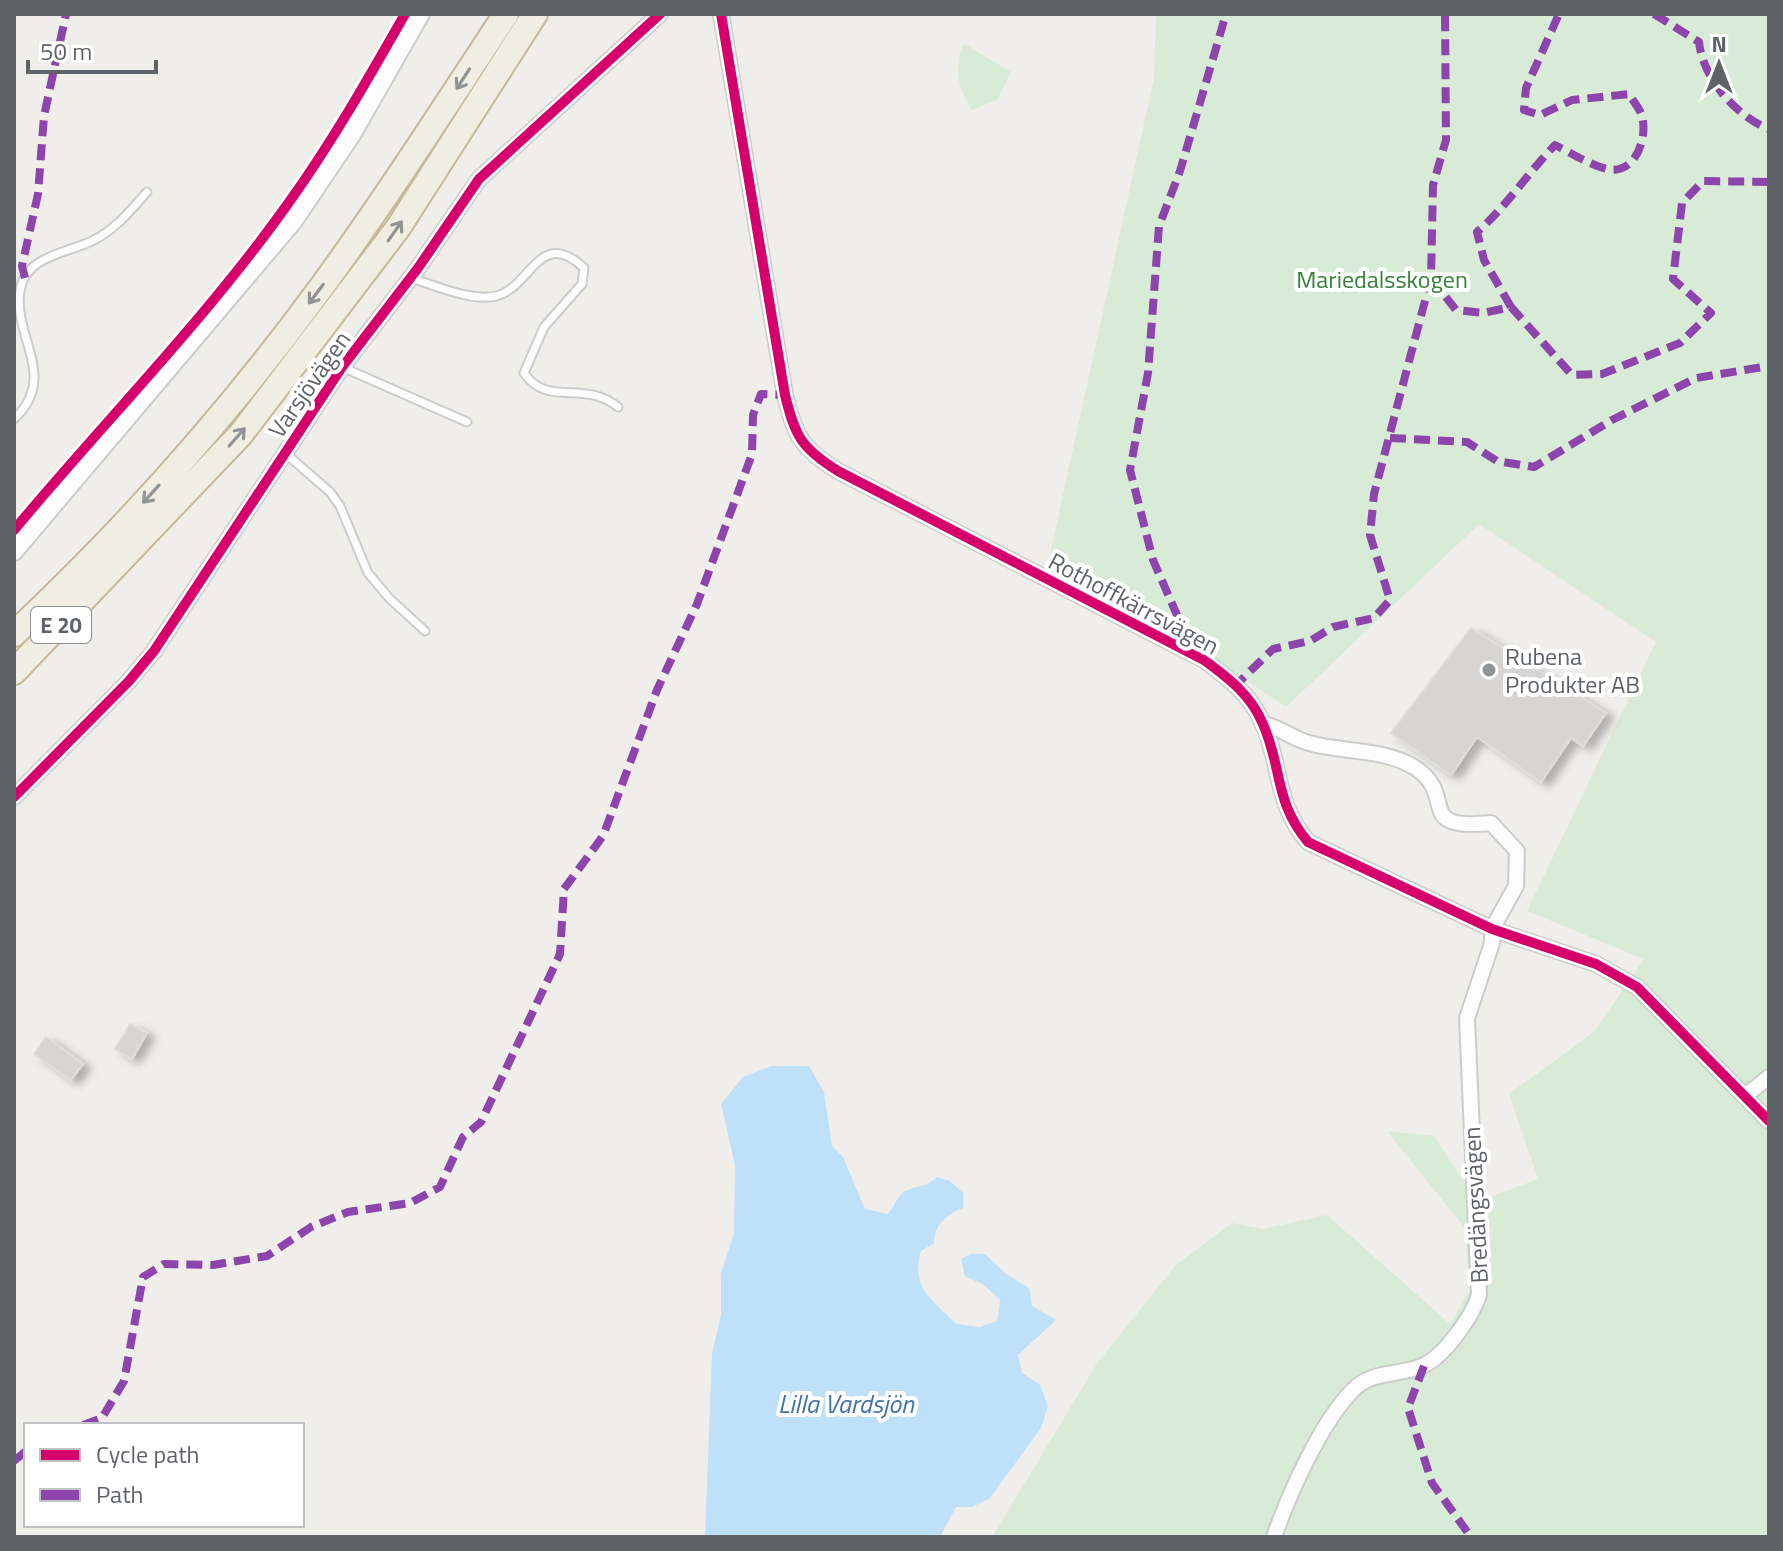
<svg xmlns="http://www.w3.org/2000/svg" width="1783" height="1551" font-family="'Titillium Web',sans-serif">
<style>
.green{fill:#d8ebd6}
.water{fill:#bfe0f9}
.building{fill:#d6d5d3;stroke:#deddd9;stroke-width:2;filter:url(#shadow)}
.lines{fill:none;stroke-linecap:round;stroke-linejoin:round}
.service-casing{stroke:#cbcccc;stroke-width:11}
.minor-casing{stroke:#cbcccc;stroke-width:18}
.tertiary-casing{stroke:#cbcccc;stroke-width:20}
.motorway-casing{stroke:#c8b996;stroke-width:28}
.service{stroke:#fdfcfc;stroke-width:7}
.minor{stroke:#fdfcfc;stroke-width:14}
.tertiary{stroke:#fdfcfc;stroke-width:16}
.motorway{stroke:#f0ede3;stroke-width:24}
.quiet{stroke:#8e44ad;stroke-width:8;stroke-dasharray:16 8;stroke-linecap:butt}
.cycleway-casing{stroke:#fff;stroke-width:15}
.cycleway{stroke:#d6006c;stroke-width:10}
.oneway{stroke:#929393}
.poi-dot{fill:#919496;stroke:#fff;stroke-width:3}
.labels{text-anchor:middle;dominant-baseline:central;stroke-width:8;stroke-linejoin:round;paint-order:stroke}
.shield{fill:#fff;stroke:#8f9295;stroke-width:2}
.shield-label{font-size:22px;font-weight:bold;fill:#5f6368}
.park-label{font-size:24px;fill:#348238;stroke:#fff}
.street-label{font-size:24px;fill:#5f6368;stroke:#fff}
.poi-label{font-size:24px;fill:#5f6368;stroke:#fff;text-anchor:start}
.water-label{font-size:26px;font-style:italic;fill:#4174aa;stroke:#fff}
</style>
<defs>
<filter id="shadow"><feDropShadow dx="8" dy="4.5" stdDeviation="4" flood-color="#0004"/></filter>
</defs>
<rect width="100%" height="100%" fill="#efeeea"/>
<path class="green" d="M 1156,14 L 1769,14 L 1769,1537 L 992,1537 L 1098,1362 L 1176,1265 L 1232,1223 L 1263,1229 L 1327,1215 L 1450,1324 L 1471,1289 L 1464,1227 L 1387,1131 L 1434,1136 L 1477,1202 L 1538,1179 L 1509,1094 L 1594,1032 L 1644,959 L 1527,911 L 1656,642 L 1479,524 L 1286,707 L 1177,634 L 1049,559 L 1154,78 Z
M 963,43 L 1011,72 L 998,99 L 972,110 C 957,87 954,69 963,43 Z"/>
<path class="water" d="M 771,1066 L 809,1066 L 824,1092 L 832,1146 L 843,1157 L 865,1209 L 887,1214 C 896,1207 896,1194 908,1190 C 921,1185 926,1187 937,1177 L 950,1181 L 963,1193 L 963,1208 C 947,1214 934,1225 934,1243 L 921,1251 C 910,1288 932,1299 956,1324 L 980,1327 L 997,1321 L 1000,1300 L 984,1285 L 965,1276 L 961,1259 L 971,1254 L 985,1254 L 1005,1273 L 1029,1288 L 1032,1306 L 1056,1320 L 1018,1355 L 1022,1373 L 1040,1385 L 1048,1406 L 1041,1428 L 989,1499 L 972,1507 L 956,1507 L 940,1537 L 705,1537 L 712,1354 L 721,1315 L 721,1274 L 734,1233 L 735,1165 L 721,1104 L 743,1077 Z"/>
<path class="building" d="M 1471,628 L 1606,713 L 1583,746 L 1571,738 L 1541,782 L 1477,737 L 1451,775 L 1391,733 Z
M 130,1024 L 147,1033 L 132,1059 L 115,1049 Z
M 46,1037 L 83,1064 L 71,1080 L 34,1054 Z"/>
<g class="lines">
<defs>
<path id="service" d="M 410,278 C 435,285 471,302 496,296 C 531,288 539,226 584,268 L 582,284 L 544,327 L 524,373 C 548,408 583,379 618,407
M 342,367 L 467,422
M 14,419 C 59,377 13,338 20,291 C 25,256 67,253 92,241 C 115,230 131,210 147,192
M 285,453 L 330,492 L 340,506 L 368,573 L 390,599 L 425,631"/>
<path id="minor" d="M 721,14 L 785,395 C 795,436 801,448 838,471 L 1204,660 C 1228,678 1250,694 1262,722 C 1283,767 1273,800 1308,842 L 1492,929 L 1596,964 L 1637,987 L 1769,1121
M 1264,724 C 1281,728 1293,739 1309,743 C 1344,753 1386,748 1417,769 C 1457,797 1414,831 1491,823 L 1517,851 L 1516,886 L 1492,929 L 1492,943 L 1467,1018 L 1479,1295 C 1472,1317 1444,1357 1422,1366 C 1399,1376 1372,1370 1353,1390 C 1321,1422 1289,1494 1274,1537
M 14,797 L 129,681 L 154,651 L 342,367 L 418,268 L 479,179 L 660,14
M 1746,1095 L 1769,1077"/>
<path id="tertiary" d="M 14,552 L 294,221 L 352,135 L 421,14"/>
<path id="motorway" d="M 14,634 C 127,528 231,411 323,285 C 387,197 446,105 506,14
M 14,672 L 241,434 L 398,228 L 535,14"/>
</defs>
<use href="#service" class="service-casing"/>
<use href="#minor" class="minor-casing"/>
<use href="#tertiary" class="tertiary-casing"/>
<use href="#motorway" class="motorway-casing"/>
<use href="#service" class="service"/>
<use href="#minor" class="minor"/>
<use href="#tertiary" class="tertiary"/>
<use href="#motorway" class="motorway"/>
<path class="quiet" d="M 1654,14 L 1699,42 C 1703,79 1736,116 1769,129
M 25,278 L 22,266 L 38,194 L 44,116 L 66,14
M 1431,278 L 1456,310 L 1483,313 L 1511,307 L 1572,375 L 1602,374 L 1680,343 L 1711,313 L 1673,279 L 1682,203 L 1703,181 L 1769,182
M 1511,307 L 1484,260 L 1477,232 C 1506,207 1527,174 1555,145 C 1571,153 1590,165 1607,169 C 1635,175 1648,139 1642,116 C 1640,109 1633,101 1629,94 L 1572,100 L 1540,115 L 1524,110 L 1526,88 L 1559,14
M 1390,438 L 1467,442 L 1497,461 L 1534,467 L 1612,420 L 1696,378 L 1769,366
M 1207,654 L 1184,631 L 1153,560 L 1130,470 L 1148,373 L 1159,226 L 1180,171 L 1226,14
M 1233,680 L 1237,684 L 1273,649 L 1310,641 L 1333,627 L 1374,618 L 1390,600 L 1370,535 L 1374,494 L 1431,278 L 1433,185 L 1446,140 L 1445,14
M 1424,1366 L 1408,1408 L 1432,1483 L 1471,1537
M 83,1425 L 102,1418 L 124,1381 L 143,1277 L 164,1264 L 213,1265 L 267,1256 L 311,1227 L 348,1212 L 410,1203 L 440,1187 L 463,1137 L 481,1122 L 560,954 L 564,889 L 603,836 L 657,690 L 697,604 L 752,454 L 753,415 L 761,394 L 785,395
M 14,1461 L 26,1451"/>
<defs>
<path id="cycleway" d="M 721,14 L 785,395 C 795,436 801,448 838,471 L 1204,660 C 1228,678 1250,694 1262,722 C 1283,767 1273,800 1308,842 L 1492,929 L 1596,964 L 1637,987 L 1769,1121
M 14,530 C 104,422 205,320 287,205 C 331,144 368,79 405,14
M 14,797 L 129,681 L 154,651 L 342,367 L 418,268 L 479,179 L 660,14"/>
</defs>
<use href="#cycleway" class="cycleway-casing"/>
<use href="#cycleway" class="cycleway"/>
</g>
<defs><path id="oneway-shaft" d="M-6 0H5M1.5-3L5.5 0L1.5 3" fill="none" stroke-width="1.6" stroke-linecap="round" stroke-linejoin="round" transform="scale(2)"/></defs>
<g class="oneway">
<use href="#oneway-shaft" transform="translate(463 79) rotate(123)"/>
<use href="#oneway-shaft" transform="translate(395 231) rotate(-55)"/>
<use href="#oneway-shaft" transform="translate(316 294) rotate(127)"/>
<use href="#oneway-shaft" transform="translate(237 437) rotate(-49)"/>
<use href="#oneway-shaft" transform="translate(151 494) rotate(132)"/>
</g>
<circle class="poi-dot" cx="1489" cy="670" r="8"/>
<g class="labels">
<rect class="shield" x="31" y="607" width="60" height="36" rx="6"/>
<g class="shield-label">
<text x="61" y="625">E 20</text>
</g>
<g class="park-label">
<text x="1382" y="279">Mariedalsskogen</text>
</g>
<g class="street-label">
<text transform="translate(309 384) rotate(-55)">Varsjövägen</text>
<text transform="translate(1134 603) rotate(28)">Rothoffkärrsvägen</text>
<text transform="translate(1475 1205) rotate(-93)">Bredängsvägen</text>
</g>
<g class="poi-label">
<text x="1505" y="656">Rubena<tspan x="1505" dy="28">Produkter AB</tspan></text>
</g>
<g class="water-label">
<text x="846" y="1403">Lilla Vardsjön</text>
</g>
</g>
<rect width="1783" height="1551" fill="none" stroke="#5f6368" stroke-width="32"/>
<rect x="24" y="1423" width="280" height="104" fill="#ffffff" stroke="#bfc1c3" stroke-width="2"/>
<rect x="40" y="1449" width="40" height="12" fill="#d6006c" stroke="#bfc1c3" stroke-width="2"/>
<text x="96" y="1463" font-size="24" fill="#5f6368">Cycle path</text>
<rect x="40" y="1489" width="40" height="12" fill="#8e44ad" stroke="#bfc1c3" stroke-width="2"/>
<text x="96" y="1503" font-size="24" fill="#5f6368">Path</text>
<g transform="translate(1719 64)" stroke="#ffffff" stroke-width="6" paint-order="stroke">
<path d="M0-6L14 30L0 20L-14 30Z" fill="#5f6368"/>
<text y="-12" font-size="22" font-weight="bold" text-anchor="middle" fill="#5f6368">N</text>
</g>
<path d="M28 60v12h128v-12" fill="none" stroke="#5f6368" stroke-width="4"/>
<text x="40" y="60" font-size="24" fill="#5f6368" stroke="#ffffff" stroke-width="6" paint-order="stroke">50 m</text>
</svg>
